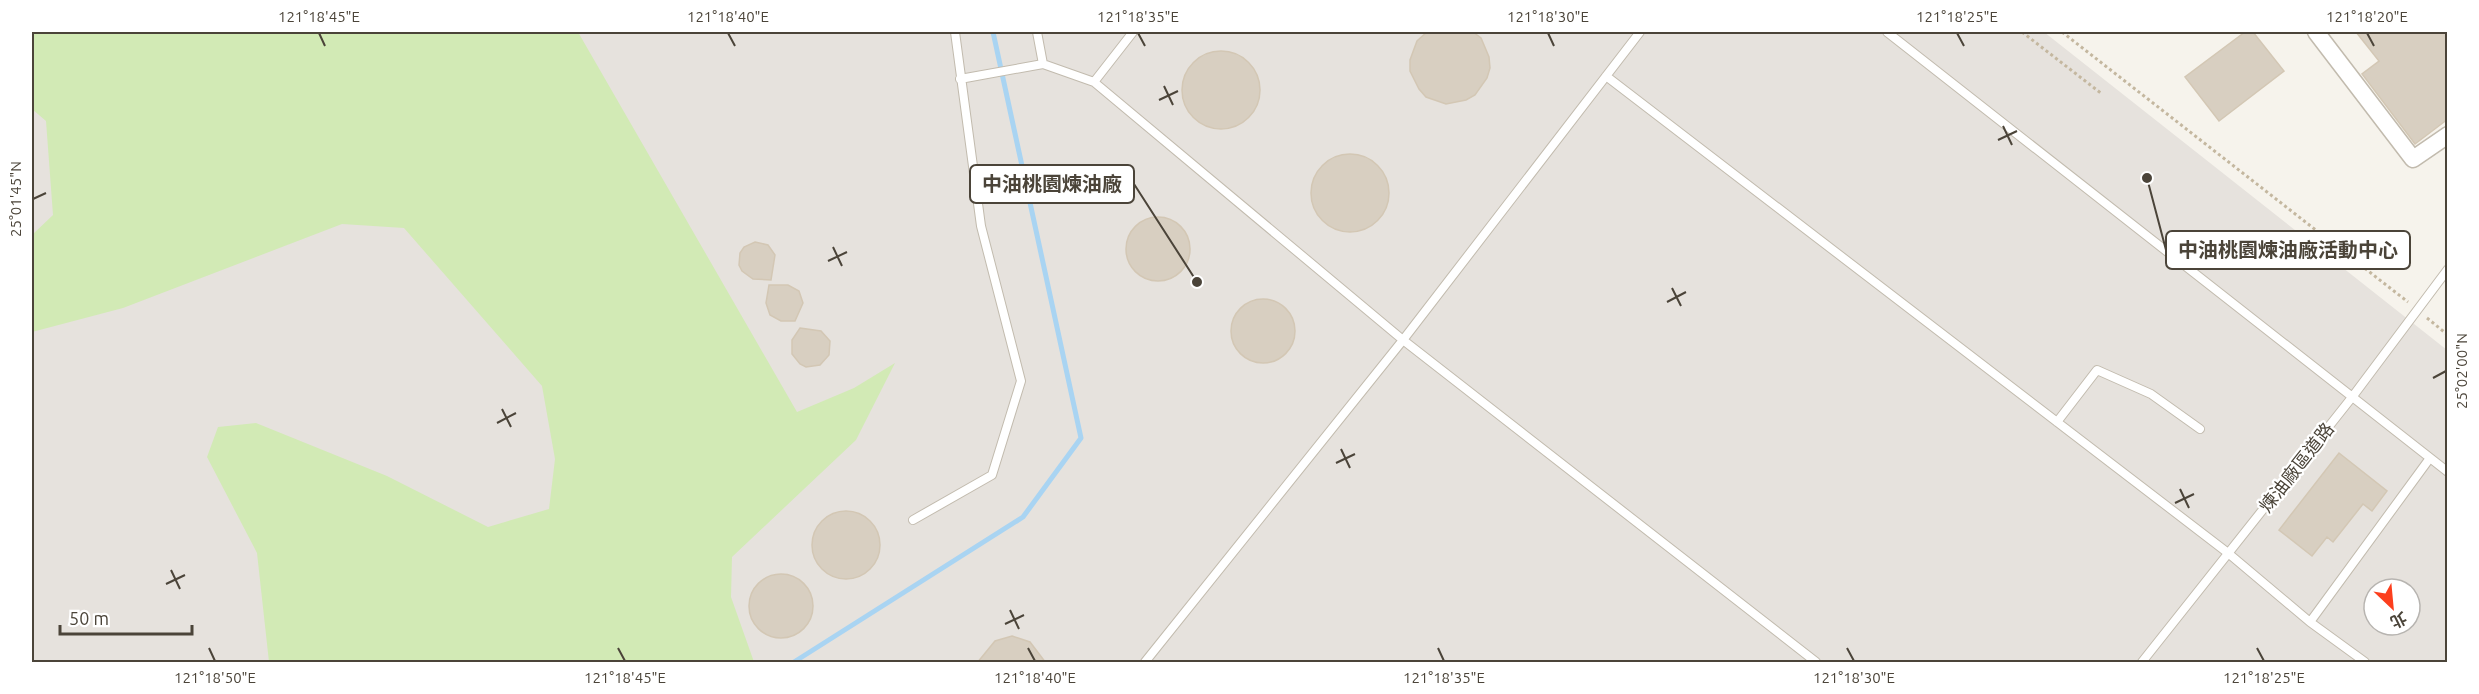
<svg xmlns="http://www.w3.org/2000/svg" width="2479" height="694" font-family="Ubuntu,'Noto Sans TC',sans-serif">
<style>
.industrial{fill:#e6e2dd;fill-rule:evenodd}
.green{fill:#d2eab5}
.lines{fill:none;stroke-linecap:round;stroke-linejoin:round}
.stream{stroke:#a9d4f2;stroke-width:5}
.building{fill:#d8cfc1;stroke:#d3c7b4;stroke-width:1.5}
.service-casing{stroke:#c2bbae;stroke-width:10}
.minor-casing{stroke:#c2bbae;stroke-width:19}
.path{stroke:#c4b79f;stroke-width:3;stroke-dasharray:3 3;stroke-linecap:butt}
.service{stroke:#fff;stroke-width:8}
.minor{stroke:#fff;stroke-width:16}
.ticks{fill:none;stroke:#4b4439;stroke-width:2}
.labels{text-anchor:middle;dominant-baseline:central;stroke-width:4.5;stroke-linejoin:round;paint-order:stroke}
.street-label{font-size:18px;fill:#4b4439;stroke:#fff}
.leader{fill:none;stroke:#4b4439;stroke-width:2}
.callout-dot{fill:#4b4439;stroke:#fff;stroke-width:2}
.callout{fill:#fff;stroke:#4b4439;stroke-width:2}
.callout-label{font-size:20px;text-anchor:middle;font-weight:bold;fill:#4b4439}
.neatline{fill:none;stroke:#4b4439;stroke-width:2}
.ticks-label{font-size:15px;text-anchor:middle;fill:#4b4439}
</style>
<rect width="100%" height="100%" fill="#f6f3ec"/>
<path class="industrial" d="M 32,32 L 2044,32 L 2447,350 L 2447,662 L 32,662 ZM 2374,589 L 2410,589 L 2410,625 L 2374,625 Z"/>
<path class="green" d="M 32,32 L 578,32 L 797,412 L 854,388 L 895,363 L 856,440 L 732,557 L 731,597 L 754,662 L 269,662 L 257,553 L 207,457 L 218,427 L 256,423 L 387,476 L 488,527 L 549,509 L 555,459 L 542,386 L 404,228 L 342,224 L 123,308 L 32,332 L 32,235 L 53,215 L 46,121 L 32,109 Z"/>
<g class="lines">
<path class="stream" d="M 794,662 L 1023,517 L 1081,438 L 993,32"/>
</g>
<path class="building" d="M 1427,32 L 1473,32 L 1481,38 L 1489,57 L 1490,68 L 1487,78 L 1475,95 L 1466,100 L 1446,104 L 1426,97 L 1419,89 L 1410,71 L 1410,60 L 1417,41 Z
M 2245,32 L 2253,32 L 2284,71 L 2219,121 L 2185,77 Z
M 2356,32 L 2448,32 L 2448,119 L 2415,144 L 2362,74 L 2379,61 Z
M1182 90a39 39 0 1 1 78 0a39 39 0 1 1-78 0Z
M1311 193a39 39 0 1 1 78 0a39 39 0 1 1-78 0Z
M1126 249a32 32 0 1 1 64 0a32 32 0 1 1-64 0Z
M 755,242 L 768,245 L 775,255 L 771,280 L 753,279 L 742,271 L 739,265 L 740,253 L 744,247 Z
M 769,285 L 788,285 L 799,291 L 803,303 L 795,321 L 781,321 L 770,315 L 766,303 Z
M1231 331a32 32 0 1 1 64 0a32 32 0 1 1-64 0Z
M 800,328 L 821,331 L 830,341 L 829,355 L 820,365 L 806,367 L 800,364 L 792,354 L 792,340 Z
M 2339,453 L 2387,491 L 2372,511 L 2363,504 L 2333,542 L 2327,537 L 2312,556 L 2279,530 Z
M812 545a34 34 0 1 1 68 0a34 34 0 1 1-68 0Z
M749 606a32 32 0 1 1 64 0a32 32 0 1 1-64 0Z
M 1012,636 L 1030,642 L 1046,663 L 977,663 L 995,641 Z"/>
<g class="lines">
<defs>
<path id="service" d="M 1037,32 L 1043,64
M 1887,32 L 2448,472
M 1606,76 L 2228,553 L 2310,622 L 2365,662
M 960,79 L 1043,64 L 1094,82 L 1403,340 L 1816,662
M 1094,82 L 1133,32
M 2057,422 L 2097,370 L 2151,394 L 2200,429
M 913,520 L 992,475 L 1021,381 L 981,226 L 955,32
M 2310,622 L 2430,458
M 1145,662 L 1403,340 L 1640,32
M 2142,662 L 2353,396 L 2448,269"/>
<path id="minor" d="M 2316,32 L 2413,159 L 2448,135"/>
</defs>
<use href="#service" class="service-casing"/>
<use href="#minor" class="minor-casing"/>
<path class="path" d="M 2022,32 L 2102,94
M 2062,32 L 2408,302
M 2427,318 L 2448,335"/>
<use href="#service" class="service"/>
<use href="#minor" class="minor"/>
</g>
<path class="ticks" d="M 319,33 L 325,46M 728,33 L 735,46M 1138,33 L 1145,46M 1548,33 L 1554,46M 1957,33 L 1964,46M 2367,33 L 2374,46M 1164,86 L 1173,105M 1159,100 L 1178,91M 2003,126 L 2012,145M 1998,140 L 2017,131M 33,199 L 46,193M 833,247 L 842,266M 828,261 L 847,252M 1672,288 L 1681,306M 1667,302 L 1686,292M 2433,378 L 2446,371M 502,409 L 511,427M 497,423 L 516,413M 1341,449 L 1350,468M 1336,463 L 1355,454M 2180,489 L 2189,508M 2175,503 L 2194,494M 171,570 L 180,589M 166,584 L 185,575M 1010,610 L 1019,629M 1005,624 L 1024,615M 209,648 L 215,661M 618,648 L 625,661M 1028,648 L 1035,661M 1438,648 L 1444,661M 1847,648 L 1854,661M 2257,648 L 2264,661"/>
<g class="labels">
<g class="street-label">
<text transform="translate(2296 467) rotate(-52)">煉油廠區道路</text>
</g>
</g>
<path class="leader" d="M1197 282L1134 184M2147 178L2166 250"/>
<g class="callout-dot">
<circle cx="1197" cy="282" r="6"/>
<circle cx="2147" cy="178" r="6"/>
</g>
<g class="callout">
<rect x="970" y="165" width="164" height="38" rx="6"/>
<rect x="2166" y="231" width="244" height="38" rx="6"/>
</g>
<g class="callout-label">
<text x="1052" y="191">中油桃園煉油廠</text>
<text x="2288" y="257">中油桃園煉油廠活動中心</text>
</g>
<rect width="2479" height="694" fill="none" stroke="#ffffff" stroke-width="66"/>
<g transform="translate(2392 607) rotate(154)"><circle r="28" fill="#ffffff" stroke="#b7b4b0" stroke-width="1.5"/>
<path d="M0-4.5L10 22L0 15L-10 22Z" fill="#fc3f1d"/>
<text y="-9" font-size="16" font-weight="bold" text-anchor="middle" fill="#4b4439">北</text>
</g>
<path d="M60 625v9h132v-9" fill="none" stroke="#4b4439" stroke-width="3"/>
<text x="69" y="625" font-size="18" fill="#4b4439" stroke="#ffffff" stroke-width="4.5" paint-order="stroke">50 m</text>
<rect x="33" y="33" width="2413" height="628" class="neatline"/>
<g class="ticks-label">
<text x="319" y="22">121°18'45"E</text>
<text x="728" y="22">121°18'40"E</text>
<text x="1138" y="22">121°18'35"E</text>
<text x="1548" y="22">121°18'30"E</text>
<text x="1957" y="22">121°18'25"E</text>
<text x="2367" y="22">121°18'20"E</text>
<text transform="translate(16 199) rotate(-90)" y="5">25°01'45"N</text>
<text transform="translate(2462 371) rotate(-90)" y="5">25°02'00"N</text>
<text x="215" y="683">121°18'50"E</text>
<text x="625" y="683">121°18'45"E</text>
<text x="1035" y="683">121°18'40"E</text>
<text x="1444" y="683">121°18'35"E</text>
<text x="1854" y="683">121°18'30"E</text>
<text x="2264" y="683">121°18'25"E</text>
</g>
</svg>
